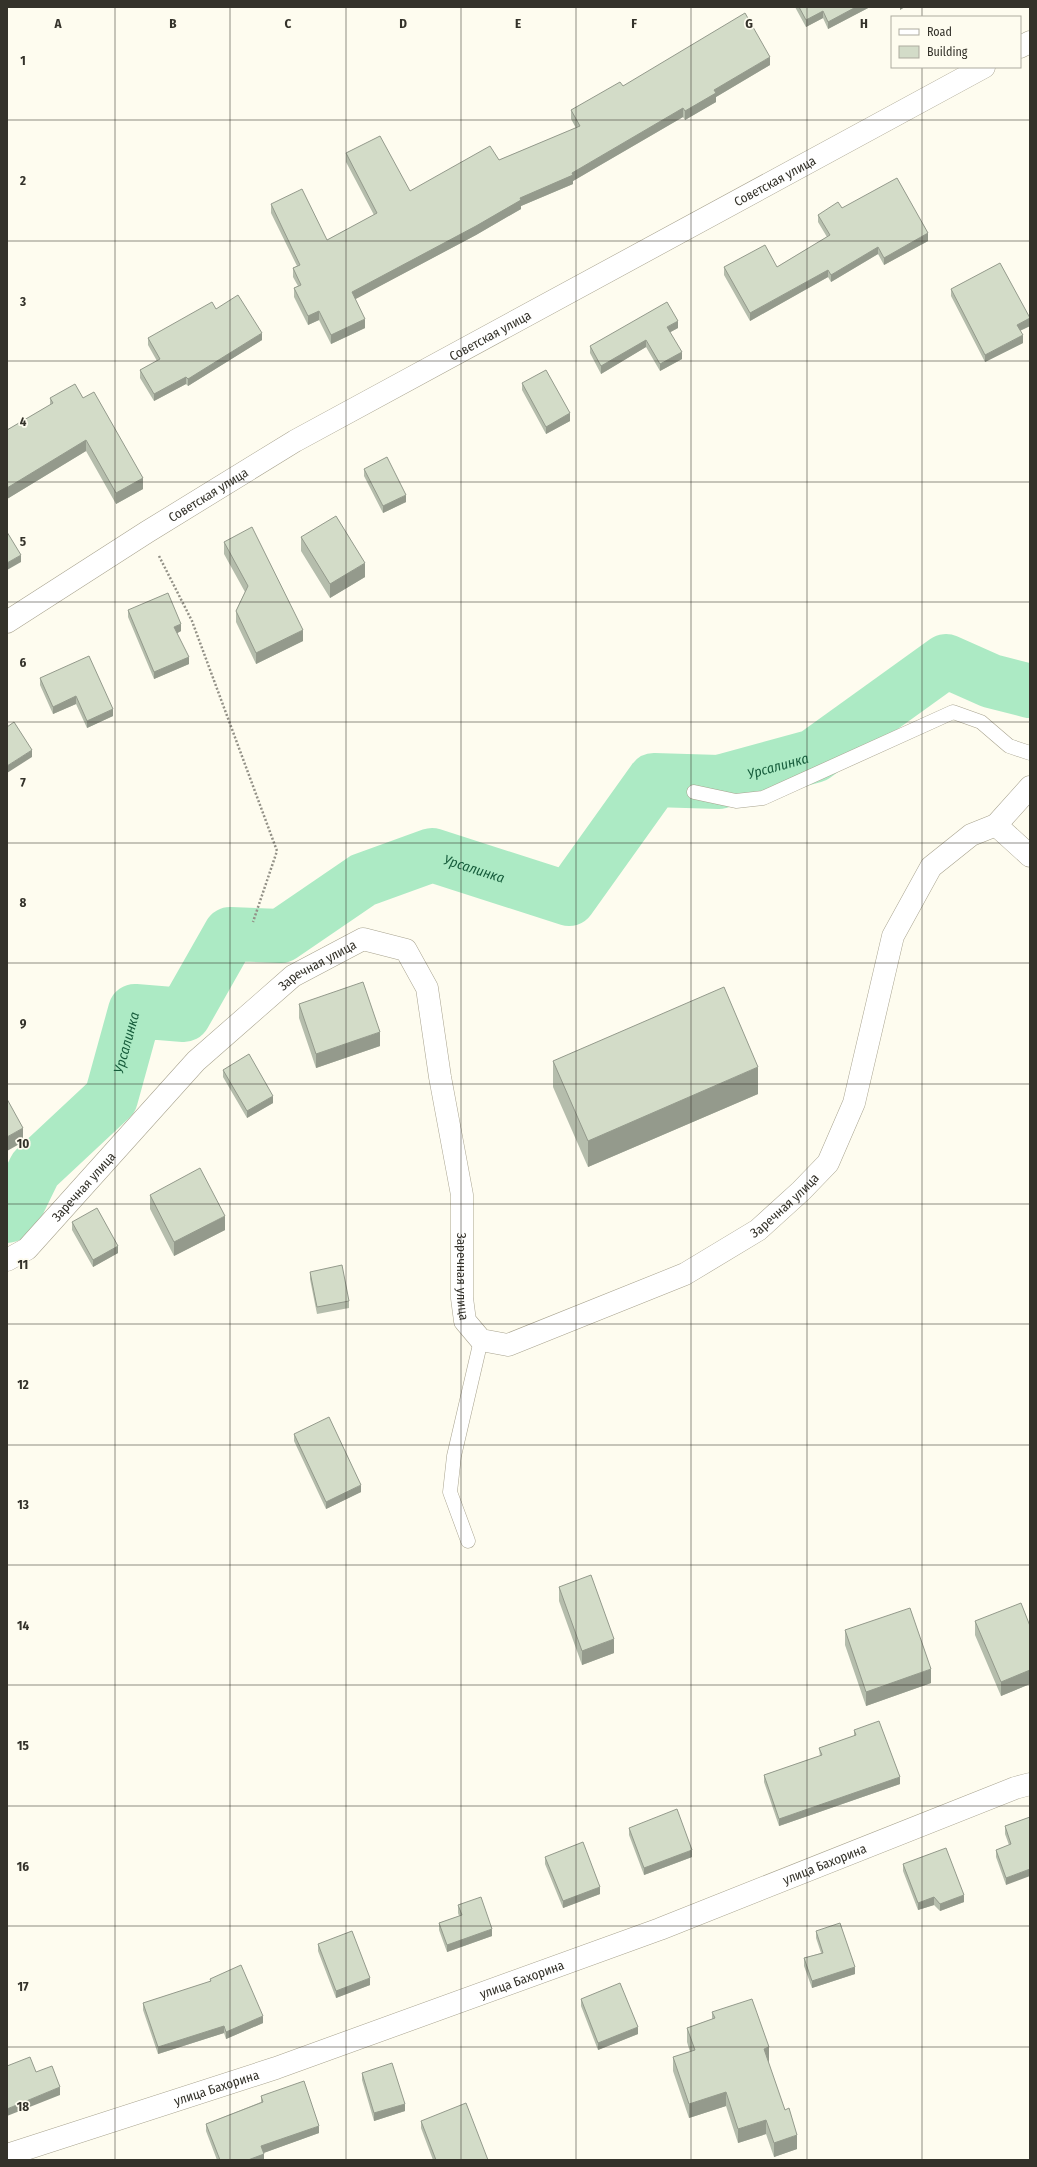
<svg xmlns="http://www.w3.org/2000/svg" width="1037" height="2167" font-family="'Fira Sans Condensed',sans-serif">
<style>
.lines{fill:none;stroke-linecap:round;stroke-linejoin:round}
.river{stroke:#aceac4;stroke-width:54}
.lane-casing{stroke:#a8a38f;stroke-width:15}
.street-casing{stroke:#a8a38f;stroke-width:23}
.secondary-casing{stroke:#a8a38f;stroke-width:23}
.path{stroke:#939187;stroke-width:2.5;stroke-dasharray:2 2;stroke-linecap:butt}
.lane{stroke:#fff;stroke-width:14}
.street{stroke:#fff;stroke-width:22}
.secondary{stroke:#fff;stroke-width:22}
.wall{fill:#b5bdac}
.shaded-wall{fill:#949a8c}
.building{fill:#d3dcc8;stroke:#949a8c}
.grid{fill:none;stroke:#34322a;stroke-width:1;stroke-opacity:0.55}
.labels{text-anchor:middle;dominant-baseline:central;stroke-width:3.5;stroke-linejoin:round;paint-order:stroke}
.street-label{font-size:13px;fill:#34322a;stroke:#fefcef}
.water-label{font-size:14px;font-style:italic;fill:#165c3b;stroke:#fefcef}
.grid-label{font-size:13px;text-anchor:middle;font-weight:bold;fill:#34322a;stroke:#fefcef;stroke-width:3.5;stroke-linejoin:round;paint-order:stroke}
</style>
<rect width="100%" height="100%" fill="#fefcef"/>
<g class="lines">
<path class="river" id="s1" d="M 7,1216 L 13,1214 L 35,1169 L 111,1098 L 135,1011 L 184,1015 L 230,934 L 281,936 L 363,880 L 432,855 L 569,899 L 654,780 L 719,782 L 814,756 L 946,661 L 991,681 L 1030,691"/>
<defs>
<path id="lane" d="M 694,792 L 736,801 L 763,798 L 953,712 L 981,722 L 1009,746 L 1030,753
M 468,1541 L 450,1492 L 454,1456 L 481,1340"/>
<g id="street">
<path d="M 1030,787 L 996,825 L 1030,856"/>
<path id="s2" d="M 7,1260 L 27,1249 L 196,1061 L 293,976 L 363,939 L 406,950 L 427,988 L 440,1077 L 462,1195 L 462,1298 L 465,1321 L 481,1340 L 508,1345 L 685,1274 L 758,1230 L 801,1191 L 828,1163 L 854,1103 L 893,936 L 931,867 L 971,835 L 996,825"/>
<path id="s3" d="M 7,2155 L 276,2068 L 660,1929 L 1015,1788 L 1030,1784"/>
</g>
<g id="secondary">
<path d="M 1020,47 L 1030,42"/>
<path id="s4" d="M 7,622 L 147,532 L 295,441 L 984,67"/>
</g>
</defs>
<use href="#lane" class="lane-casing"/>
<use href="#street" class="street-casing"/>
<use href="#secondary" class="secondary-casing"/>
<path class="path" d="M 159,556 L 192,621 L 277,851 L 253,922"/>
<use href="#lane" class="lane"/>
<use href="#street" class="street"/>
<use href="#secondary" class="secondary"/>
</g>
<path class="wall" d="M 795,7 L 870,7 L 828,29 L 823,18 L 806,27 Z
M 770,65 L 716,97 L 716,102 L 685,120 L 683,117 L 573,181 L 573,184 L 521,206 L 521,209 L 476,235 L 355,299 L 365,328 L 331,344 L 319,320 L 308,325 L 294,297 L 294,288 L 298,286 L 293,277 L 293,268 L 297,266 L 271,213 L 271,204 L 327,240 L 374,215 L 346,162 L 346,153 L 410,191 L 499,160 L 576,128 L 571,119 L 571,110 L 623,86 Z
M 842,208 L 928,241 L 884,265 L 878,254 L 831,282 L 828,277 L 750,321 L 724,275 L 724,267 L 777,267 L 827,237 L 818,222 L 818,215 Z
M 951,289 L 1030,318 L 1030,326 L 1020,331 L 1023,343 L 985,362 L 951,296 Z
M 216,309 L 262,340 L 188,386 L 186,384 L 154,401 L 140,378 L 140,370 L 157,361 L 148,345 L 148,338 Z
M 678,328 L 670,332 L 682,359 L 660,371 L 646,347 L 601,374 L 590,353 L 590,346 Z
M 522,383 L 570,421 L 546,434 L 522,390 Z
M 50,398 L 83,398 L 143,489 L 116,504 L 86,451 L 7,499 L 7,430 L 50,405 Z
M 364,469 L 406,502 L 383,513 L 364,476 Z
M 301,537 L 365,577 L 330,598 L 301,551 Z
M 224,542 L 303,641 L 256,664 L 236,622 L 236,611 L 245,592 L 224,554 Z
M 128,610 L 181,631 L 177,633 L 189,664 L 154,679 L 128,617 Z
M 40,678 L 113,716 L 87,728 L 76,704 L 53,714 L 40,685 Z
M 299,1004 L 380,1046 L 316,1068 L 299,1018 Z
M 553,1061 L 758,1094 L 588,1167 L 553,1087 Z
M 223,1070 L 273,1103 L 247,1118 L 223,1077 Z
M 150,1195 L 225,1230 L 174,1256 L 150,1209 Z
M 72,1222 L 118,1253 L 93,1267 L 72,1230 Z
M 310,1272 L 349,1301 L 349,1308 L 317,1314 L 310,1279 Z
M 294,1434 L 361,1492 L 326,1509 L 294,1441 Z
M 559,1587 L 614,1653 L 582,1665 L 559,1601 Z
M 975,1621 L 1030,1626 L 1030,1684 L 1001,1696 L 975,1635 Z
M 845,1630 L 931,1683 L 866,1706 L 845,1645 Z
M 854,1730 L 900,1784 L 779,1826 L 764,1782 L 764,1775 L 820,1756 L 819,1748 L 854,1736 Z
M 1030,1817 L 1006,1885 L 996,1857 L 996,1850 L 1009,1845 L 1005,1834 L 1005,1826 Z
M 629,1828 L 692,1857 L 644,1875 L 629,1835 Z
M 545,1857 L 600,1894 L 563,1908 L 545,1864 Z
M 903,1864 L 964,1902 L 940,1911 L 934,1905 L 918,1910 L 903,1871 Z
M 458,1905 L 492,1936 L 447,1952 L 439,1930 L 439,1923 L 459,1916 L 458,1913 Z
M 816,1931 L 855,1974 L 812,1988 L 804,1966 L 804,1958 L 821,1953 L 816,1938 Z
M 318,1944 L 370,1985 L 336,1998 L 318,1951 Z
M 210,1979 L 263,2023 L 226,2039 L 224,2033 L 158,2054 L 143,2010 L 143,2003 L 210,1982 Z
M 581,1999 L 638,2034 L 598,2050 L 581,2006 Z
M 712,2012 L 769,2062 L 768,2062 L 797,2149 L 774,2157 L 766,2134 L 738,2143 L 726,2106 L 689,2118 L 673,2071 L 673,2057 L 690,2052 L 687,2042 L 687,2028 L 712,2019 Z
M 362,2073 L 405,2111 L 374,2121 L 362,2080 Z
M 261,2096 L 319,2133 L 263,2153 L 264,2160 L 217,2160 L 206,2131 L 206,2124 L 261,2102 Z
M 421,2121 L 488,2160 L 433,2160 L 421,2128 Z"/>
<path class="shaded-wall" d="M 856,7 L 870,7 L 828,29 L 828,22 Z
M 900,7 L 905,7 L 900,10 Z
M 823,11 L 823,18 L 806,27 L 806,20 Z
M 770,57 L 770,65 L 716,97 L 716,102 L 685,120 L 685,111 L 714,90 Z
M 683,108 L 683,117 L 573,181 L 573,184 L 521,206 L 521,209 L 476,235 L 352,301 L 352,292 L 520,198 L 572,173 Z
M 928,233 L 928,241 L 884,265 L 884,258 Z
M 878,247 L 878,254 L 831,282 L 831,275 Z
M 828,270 L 828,277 L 750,321 L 750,313 Z
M 319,311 L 319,320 L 308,325 L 308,316 Z
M 1030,318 L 1030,326 L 1017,332 L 1017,325 Z
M 365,319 L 365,328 L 331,344 L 331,335 Z
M 678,321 L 678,328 L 667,334 L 667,327 Z
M 262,333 L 262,340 L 188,386 L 188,379 Z
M 1023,335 L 1023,343 L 985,362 L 985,355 Z
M 646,340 L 646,347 L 601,374 L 601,366 Z
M 682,352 L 682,359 L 660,371 L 660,364 Z
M 186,377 L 186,384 L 154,401 L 154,394 Z
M 570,413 L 570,421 L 546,434 L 546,427 Z
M 86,440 L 86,451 L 7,499 L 7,488 Z
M 143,478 L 143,489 L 116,504 L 116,493 Z
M 406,495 L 406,502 L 383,513 L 383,506 Z
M 21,555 L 21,562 L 7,570 L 7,563 Z
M 365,563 L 365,577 L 330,598 L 330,584 Z
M 181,624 L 181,631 L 174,635 L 174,627 Z
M 303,630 L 303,641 L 256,664 L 256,653 Z
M 189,657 L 189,664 L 154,679 L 154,672 Z
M 76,696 L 76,704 L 53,714 L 53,707 Z
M 113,709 L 113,716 L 87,728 L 87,721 Z
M 32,750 L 32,757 L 7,773 L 7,766 Z
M 380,1032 L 380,1046 L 316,1068 L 316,1054 Z
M 758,1067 L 758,1094 L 588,1167 L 588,1141 Z
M 273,1096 L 273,1103 L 247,1118 L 247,1111 Z
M 23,1128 L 23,1142 L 7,1151 L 7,1137 Z
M 225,1216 L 225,1230 L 174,1256 L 174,1242 Z
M 118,1246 L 118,1253 L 93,1267 L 93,1260 Z
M 361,1485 L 361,1492 L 326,1509 L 326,1502 Z
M 614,1639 L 614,1653 L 582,1665 L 582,1651 Z
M 931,1669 L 931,1683 L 866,1706 L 866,1692 Z
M 1030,1670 L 1030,1684 L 1001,1696 L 1001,1682 Z
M 900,1777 L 900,1784 L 779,1826 L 779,1819 Z
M 692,1850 L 692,1857 L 644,1875 L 644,1868 Z
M 1030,1869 L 1030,1876 L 1006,1885 L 1006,1878 Z
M 600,1887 L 600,1894 L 563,1908 L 563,1901 Z
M 964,1895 L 964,1902 L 940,1911 L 940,1904 Z
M 934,1897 L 934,1905 L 918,1910 L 918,1903 Z
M 492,1929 L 492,1936 L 447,1952 L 447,1945 Z
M 855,1967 L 855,1974 L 812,1988 L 812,1981 Z
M 370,1978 L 370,1985 L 336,1998 L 336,1991 Z
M 263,2016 L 263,2023 L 226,2039 L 226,2032 Z
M 224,2026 L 224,2033 L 158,2054 L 158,2047 Z
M 638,2027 L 638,2034 L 598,2050 L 598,2043 Z
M 769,2047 L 769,2062 L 764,2063 L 764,2049 Z
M 60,2087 L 60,2095 L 7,2116 L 7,2109 Z
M 726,2092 L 726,2106 L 689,2118 L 689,2104 Z
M 405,2104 L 405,2111 L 374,2121 L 374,2113 Z
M 766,2120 L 766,2134 L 738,2143 L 738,2129 Z
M 319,2126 L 319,2133 L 261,2154 L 261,2146 Z
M 797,2135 L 797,2149 L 774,2157 L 774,2143 Z
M 264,2154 L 264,2160 L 248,2160 Z"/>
<path class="building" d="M 799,7 L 856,7 L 828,22 L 823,11 L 806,20 Z
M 745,13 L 770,57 L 714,90 L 716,93 L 685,111 L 683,108 L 572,173 L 573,175 L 520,198 L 521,200 L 476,226 L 352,292 L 365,319 L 331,335 L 319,311 L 308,316 L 294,288 L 301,285 L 293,268 L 300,265 L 271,204 L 302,189 L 327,240 L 377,213 L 346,153 L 380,136 L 410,191 L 490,146 L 499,160 L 580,126 L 571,110 L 620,82 L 623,86 Z
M 897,178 L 928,233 L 884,258 L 878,247 L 831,275 L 828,270 L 750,313 L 724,267 L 765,245 L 777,267 L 830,235 L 818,215 L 838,202 L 842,208 Z
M 1000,263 L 1030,318 L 1017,325 L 1023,335 L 985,355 L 951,289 Z
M 238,295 L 262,333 L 188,379 L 186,377 L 154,394 L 140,370 L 160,359 L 148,338 L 212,302 L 216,309 Z
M 667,302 L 678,321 L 667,327 L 682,352 L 660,364 L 646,340 L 601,366 L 590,346 Z
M 546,370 L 570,413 L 546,427 L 522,383 Z
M 75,384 L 83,398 L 94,392 L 143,478 L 116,493 L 86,440 L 7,488 L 7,430 L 53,403 L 50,398 Z
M 387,457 L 406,495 L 383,506 L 364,469 Z
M 336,516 L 365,563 L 330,584 L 301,537 Z
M 252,527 L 303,630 L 256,653 L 236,611 L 248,586 L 224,542 Z
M 7,532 L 21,555 L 7,563 Z
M 168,593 L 181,624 L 174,627 L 189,657 L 154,672 L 128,610 Z
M 89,656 L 113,709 L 87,721 L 76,696 L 53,707 L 40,678 Z
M 14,722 L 32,750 L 7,766 L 7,727 Z
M 363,982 L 380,1032 L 316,1054 L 299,1004 Z
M 724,987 L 758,1067 L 588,1141 L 553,1061 Z
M 249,1054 L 273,1096 L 247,1111 L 223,1070 Z
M 7,1099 L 23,1128 L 7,1137 Z
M 200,1168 L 225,1216 L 174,1242 L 150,1195 Z
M 97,1208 L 118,1246 L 93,1260 L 72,1222 Z
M 342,1265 L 349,1301 L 317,1307 L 310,1272 Z
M 329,1417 L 361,1485 L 326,1502 L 294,1434 Z
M 591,1575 L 614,1639 L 582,1651 L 559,1587 Z
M 1021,1603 L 1030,1626 L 1030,1670 L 1001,1682 L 975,1621 Z
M 910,1608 L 931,1669 L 866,1692 L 845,1630 Z
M 879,1721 L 900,1777 L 779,1819 L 764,1775 L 822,1755 L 819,1748 L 856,1735 L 854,1730 Z
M 677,1809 L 692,1850 L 644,1868 L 629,1828 Z
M 1030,1817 L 1030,1869 L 1006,1878 L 996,1850 L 1011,1844 L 1005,1826 Z
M 583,1842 L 600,1887 L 563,1901 L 545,1857 Z
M 946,1848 L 964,1895 L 940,1904 L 934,1897 L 918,1903 L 903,1864 Z
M 481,1897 L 492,1929 L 447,1945 L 439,1923 L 462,1915 L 458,1905 Z
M 840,1923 L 855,1967 L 812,1981 L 804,1958 L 823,1953 L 816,1931 Z
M 352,1931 L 370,1978 L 336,1991 L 318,1944 Z
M 241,1965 L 263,2016 L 226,2032 L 224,2026 L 158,2047 L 143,2003 L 211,1981 L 210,1979 Z
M 620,1983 L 638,2027 L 598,2043 L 581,1999 Z
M 752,1999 L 769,2047 L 764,2049 L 785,2110 L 789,2108 L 797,2135 L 774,2143 L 766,2120 L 738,2129 L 726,2092 L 689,2104 L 673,2057 L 695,2050 L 687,2028 L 715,2018 L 712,2012 Z
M 30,2057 L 36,2072 L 52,2066 L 60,2087 L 7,2109 L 7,2066 Z
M 392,2063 L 405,2104 L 374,2113 L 362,2073 Z
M 304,2081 L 319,2126 L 261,2146 L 264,2154 L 248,2160 L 220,2160 L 206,2124 L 263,2102 L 261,2096 Z
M 466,2103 L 488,2160 L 436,2160 L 421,2121 Z"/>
<path class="grid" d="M 115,7 L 115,2160M 230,7 L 230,2160M 346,7 L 346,2160M 461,7 L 461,2160M 576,7 L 576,2160M 691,7 L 691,2160M 807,7 L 807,2160M 922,7 L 922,17M 922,67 L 922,2160M 7,120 L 1030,120M 7,241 L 1030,241M 7,361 L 1030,361M 7,482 L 1030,482M 7,602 L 1030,602M 7,722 L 1030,722M 7,843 L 1030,843M 7,963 L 1030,963M 7,1084 L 1030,1084M 7,1204 L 1030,1204M 7,1324 L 1030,1324M 7,1445 L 1030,1445M 7,1565 L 1030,1565M 7,1685 L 1030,1685M 7,1806 L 1030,1806M 7,1926 L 1030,1926M 7,2047 L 1030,2047"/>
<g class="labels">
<g class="street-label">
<text stroke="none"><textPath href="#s4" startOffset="886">Советская улица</textPath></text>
<text stroke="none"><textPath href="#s4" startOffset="562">Советская улица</textPath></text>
<text stroke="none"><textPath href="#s4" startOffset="238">Советская улица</textPath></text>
<text stroke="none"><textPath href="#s2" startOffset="431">Заречная улица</textPath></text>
<text stroke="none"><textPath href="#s2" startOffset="107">Заречная улица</textPath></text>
<text stroke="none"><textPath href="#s2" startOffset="1272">Заречная улица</textPath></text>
<text stroke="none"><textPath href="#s2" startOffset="863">Заречная улица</textPath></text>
<text stroke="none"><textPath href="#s3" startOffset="868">улица Бахорина</textPath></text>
<text stroke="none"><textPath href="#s3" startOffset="544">улица Бахорина</textPath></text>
<text stroke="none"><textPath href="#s3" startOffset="220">улица Бахорина</textPath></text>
</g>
<g class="water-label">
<text stroke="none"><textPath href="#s1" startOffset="1033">Урсалинка</textPath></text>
<text stroke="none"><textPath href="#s1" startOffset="661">Урсалинка</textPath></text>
<text stroke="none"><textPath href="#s1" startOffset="218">Урсалинка</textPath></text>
</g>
</g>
<g class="grid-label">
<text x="58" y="28">A</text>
<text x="173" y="28">B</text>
<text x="288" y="28">C</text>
<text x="403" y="28">D</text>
<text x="518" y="28">E</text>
<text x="634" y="28">F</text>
<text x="749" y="28">G</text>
<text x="864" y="28">H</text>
<text x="23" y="65">1</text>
<text x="23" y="185">2</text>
<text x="23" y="306">3</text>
<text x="23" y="426">4</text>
<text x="23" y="546">5</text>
<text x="23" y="667">6</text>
<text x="23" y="787">7</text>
<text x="23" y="907">8</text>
<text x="23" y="1028">9</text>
<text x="23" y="1148">10</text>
<text x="23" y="1269">11</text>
<text x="23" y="1389">12</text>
<text x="23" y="1509">13</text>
<text x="23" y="1630">14</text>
<text x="23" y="1750">15</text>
<text x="23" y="1871">16</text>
<text x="23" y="1991">17</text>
<text x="23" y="2111">18</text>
</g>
<rect width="1037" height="2167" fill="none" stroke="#34322a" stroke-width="16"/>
<rect x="891" y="16" width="130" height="52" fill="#fefcef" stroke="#adaba0"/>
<rect x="899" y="29" width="20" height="6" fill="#ffffff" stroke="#adaba0"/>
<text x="927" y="36" font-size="12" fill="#34322a">Road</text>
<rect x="899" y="46" width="20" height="12" fill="#d3dcc8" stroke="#adaba0"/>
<text x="927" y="56" font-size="12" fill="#34322a">Building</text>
</svg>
